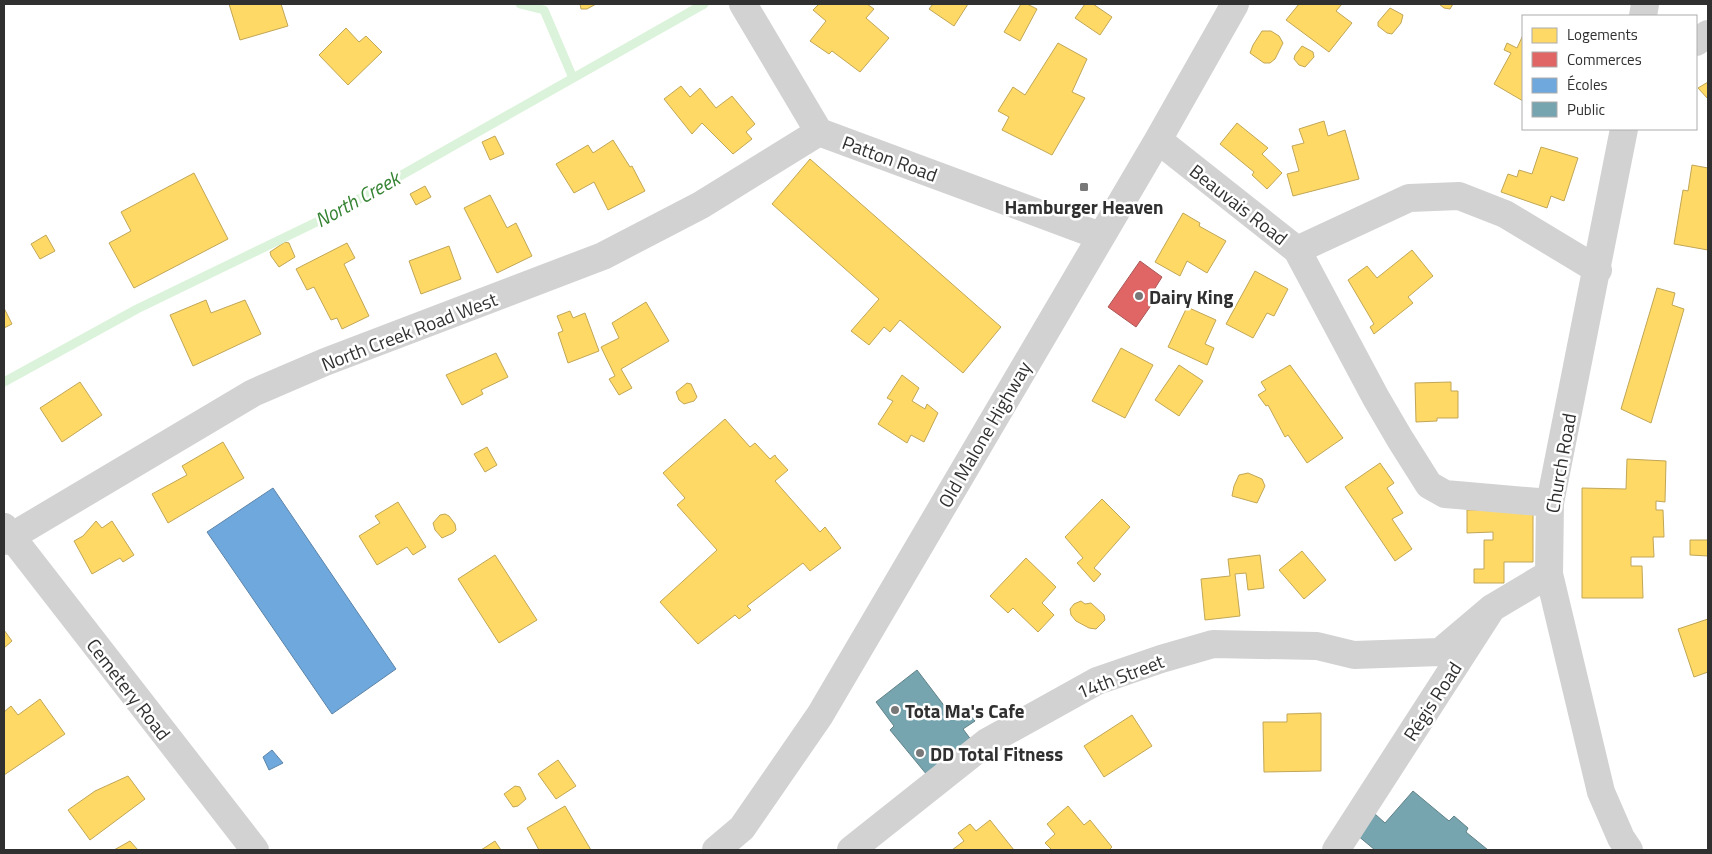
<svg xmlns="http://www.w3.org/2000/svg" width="1712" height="854" font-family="'Titillium Web',sans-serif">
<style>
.homes{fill:#ffd966;stroke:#c1a656}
.shops{fill:#e06666;stroke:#ab5656}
.schools{fill:#6fa8dc;stroke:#5c84a8}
.public{fill:#76a5af;stroke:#618289}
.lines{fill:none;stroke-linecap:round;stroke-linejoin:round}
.stream{stroke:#dbf3da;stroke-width:9}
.minor{stroke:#d2d2d2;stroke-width:28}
.poi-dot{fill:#787878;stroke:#fff;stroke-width:2}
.labels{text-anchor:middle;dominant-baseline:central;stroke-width:5;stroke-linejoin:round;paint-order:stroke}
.street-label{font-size:19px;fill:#303030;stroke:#fff}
.poi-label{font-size:19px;font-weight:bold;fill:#303030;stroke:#fff;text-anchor:start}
.water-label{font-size:20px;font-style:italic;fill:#368333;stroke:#fff}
</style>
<rect width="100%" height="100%" fill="#fff"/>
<path class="homes" d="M 229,4 L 281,4 L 288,26 L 240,40 Z
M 580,4 L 596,4 L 587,9 L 581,9 Z
M 819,4 L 867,4 L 874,9 L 866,18 L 889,38 L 860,72 L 832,51 L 829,54 L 810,41 L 826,21 L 813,10 Z
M 933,4 L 968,4 L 954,26 L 929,9 Z
M 1021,4 L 1027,4 L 1037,9 L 1020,41 L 1004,32 Z
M 1085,4 L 1093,4 L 1112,17 L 1100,35 L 1075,18 Z
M 1299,4 L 1342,4 L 1336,11 L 1352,23 L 1329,52 L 1286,20 Z
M 1439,4 L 1453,4 L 1450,9 L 1444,8 Z
M 1390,8 L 1403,15 L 1401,23 L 1392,34 L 1387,33 L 1378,26 L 1378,22 Z
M 346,28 L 359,42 L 366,36 L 382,52 L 348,85 L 319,55 Z
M 1262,31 L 1271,31 L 1279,36 L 1283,43 L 1275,59 L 1270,63 L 1264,63 L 1250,53 L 1253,45 Z
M 1523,35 L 1523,101 L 1494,84 L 1511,53 L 1504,50 L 1507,43 L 1517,48 Z
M 1058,43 L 1087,59 L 1072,92 L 1085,98 L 1052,155 L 1002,130 L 1009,117 L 998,111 L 1013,87 L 1025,95 Z
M 1302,46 L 1313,52 L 1314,57 L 1305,67 L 1299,65 L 1294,59 L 1295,55 Z
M 1708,82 L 1708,99 L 1698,88 Z
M 681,86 L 690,97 L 700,88 L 716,108 L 732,96 L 755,124 L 746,132 L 752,139 L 733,154 L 702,123 L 692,134 L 664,99 Z
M 1324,121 L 1328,136 L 1345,130 L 1359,179 L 1293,196 L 1287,174 L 1299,171 L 1292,146 L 1304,143 L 1299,129 Z
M 1237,123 L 1268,148 L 1262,154 L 1282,173 L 1267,189 L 1252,175 L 1254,172 L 1220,144 Z
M 495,136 L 504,154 L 490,160 L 482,142 Z
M 613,140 L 630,167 L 632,166 L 645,191 L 608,210 L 594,182 L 574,193 L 556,164 L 588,145 L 593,153 Z
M 1541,147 L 1578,158 L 1564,201 L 1551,196 L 1547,208 L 1501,192 L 1508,174 L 1517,177 L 1519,170 L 1532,174 Z
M 810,159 L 1001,327 L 963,373 L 900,320 L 890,332 L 884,327 L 869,345 L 851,331 L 879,299 L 772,204 Z
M 1692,165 L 1708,168 L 1708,250 L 1674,244 L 1683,190 L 1688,191 Z
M 194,173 L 228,239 L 134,288 L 109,243 L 131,231 L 121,212 Z
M 425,186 L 431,197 L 416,205 L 410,194 Z
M 490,195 L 507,228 L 516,223 L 532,256 L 497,273 L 464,208 Z
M 1183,213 L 1200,223 L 1199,226 L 1226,241 L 1207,273 L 1187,261 L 1180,276 L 1155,262 Z
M 46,235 L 55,251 L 40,259 L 31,244 Z
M 285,242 L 289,243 L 295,257 L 279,267 L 271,256 L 270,252 Z
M 347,243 L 355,258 L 344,264 L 369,316 L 342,329 L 337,318 L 331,320 L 314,287 L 307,290 L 296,269 Z
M 449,246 L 461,279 L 421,294 L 409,261 Z
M 1412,250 L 1433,276 L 1408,297 L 1413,303 L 1374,334 L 1370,327 L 1374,324 L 1348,280 L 1367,266 L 1377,278 Z
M 1255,271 L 1288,289 L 1274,316 L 1267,313 L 1253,338 L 1226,324 Z
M 1657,288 L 1675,293 L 1672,305 L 1684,309 L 1651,423 L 1621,409 Z
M 206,300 L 211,313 L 245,300 L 261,334 L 193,366 L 170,315 Z
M 646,302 L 669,341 L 621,369 L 632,388 L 619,395 L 609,379 L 615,376 L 601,347 L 619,338 L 612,323 Z
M 1187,307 L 1216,320 L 1205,344 L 1214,348 L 1207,365 L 1168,347 Z
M 4,308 L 12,324 L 4,328 Z
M 570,311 L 573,318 L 585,313 L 599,351 L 568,363 L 558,333 L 563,331 L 557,316 Z
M 1121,348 L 1153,365 L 1125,418 L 1092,401 Z
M 496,353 L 508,377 L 481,390 L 483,394 L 462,405 L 446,375 Z
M 1179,365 L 1203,381 L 1179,416 L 1155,400 Z
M 1290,365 L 1343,438 L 1307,463 L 1288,435 L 1285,437 L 1268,405 L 1266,406 L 1258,395 L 1266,390 L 1261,382 Z
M 902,375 L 919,388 L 912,401 L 925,409 L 927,404 L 938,413 L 924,442 L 911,435 L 907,443 L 878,424 L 893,401 L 887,398 Z
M 80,382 L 102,415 L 62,442 L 40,408 Z
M 1451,382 L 1451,391 L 1458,391 L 1458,418 L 1437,418 L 1437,421 L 1416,422 L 1415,383 Z
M 687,383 L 691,384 L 697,397 L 694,401 L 684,404 L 679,400 L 676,392 Z
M 725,419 L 750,447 L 755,443 L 770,459 L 775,455 L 776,457 L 788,470 L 775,481 L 820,532 L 825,527 L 841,548 L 810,571 L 803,563 L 747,606 L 751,610 L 739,619 L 735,615 L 698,644 L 660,602 L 717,550 L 677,505 L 685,498 L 663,473 Z
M 223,442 L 244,478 L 168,523 L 152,494 L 187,475 L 182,466 Z
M 487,447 L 497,465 L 485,472 L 474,454 Z
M 1627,459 L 1666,461 L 1665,502 L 1656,501 L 1656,510 L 1663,510 L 1664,537 L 1653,537 L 1654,557 L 1631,557 L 1631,566 L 1642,566 L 1643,598 L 1582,598 L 1582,488 L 1626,489 Z
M 1380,463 L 1394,483 L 1387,488 L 1403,513 L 1392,519 L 1412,549 L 1395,561 L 1345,487 Z
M 1248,473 L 1262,479 L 1265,486 L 1257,503 L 1232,496 L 1234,486 L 1239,475 Z
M 1102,499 L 1130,527 L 1094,568 L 1101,574 L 1094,582 L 1077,563 L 1083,558 L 1065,537 Z
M 398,502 L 426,547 L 413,555 L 407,547 L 377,565 L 359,536 L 380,523 L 375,516 Z
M 1533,509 L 1533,562 L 1504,562 L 1504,583 L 1474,583 L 1474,569 L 1484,569 L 1484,540 L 1493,540 L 1493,532 L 1467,533 L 1467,510 Z
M 445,514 L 449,516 L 455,524 L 456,530 L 453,533 L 442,538 L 435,530 L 433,523 L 440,515 Z
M 96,521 L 102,528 L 112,521 L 134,555 L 123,562 L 120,558 L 92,574 L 74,541 L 83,536 Z
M 1690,540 L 1708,540 L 1708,556 L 1690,555 Z
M 1302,551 L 1326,580 L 1304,599 L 1279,570 Z
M 495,555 L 537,620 L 499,643 L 458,579 Z
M 1260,555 L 1264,588 L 1248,590 L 1246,573 L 1235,574 L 1240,616 L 1205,620 L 1201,579 L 1230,576 L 1228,559 Z
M 1026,558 L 1056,587 L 1042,603 L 1054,615 L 1038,632 L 1013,608 L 1008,613 L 990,596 Z
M 1081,601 L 1085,604 L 1091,603 L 1104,615 L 1105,620 L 1096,629 L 1089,628 L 1076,621 L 1071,615 L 1070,609 L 1074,604 Z
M 1708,619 L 1708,672 L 1694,677 L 1678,629 Z
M 4,630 L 12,641 L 4,648 Z
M 40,699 L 65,734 L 4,775 L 4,712 L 11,706 L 18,715 Z
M 1321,713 L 1321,771 L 1264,772 L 1263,722 L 1287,722 L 1287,714 Z
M 1132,715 L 1152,746 L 1104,777 L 1084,746 Z
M 558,760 L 576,786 L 556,799 L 538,774 Z
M 128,776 L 145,799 L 90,840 L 68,810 L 95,791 Z
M 515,786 L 520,787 L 526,799 L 518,806 L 513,807 L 504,794 Z
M 565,806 L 591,850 L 539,850 L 527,828 Z
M 1068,806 L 1084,825 L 1090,820 L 1112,847 L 1109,850 L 1052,850 L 1045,843 L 1055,834 L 1047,824 Z
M 990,820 L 1014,850 L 952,850 L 964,841 L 958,833 L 970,824 L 976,831 Z
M 130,841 L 138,850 L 114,850 Z
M 495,841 L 501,850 L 481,850 Z"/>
<path class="shops" d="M 1140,261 L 1162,277 L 1147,301 L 1152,304 L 1136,327 L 1108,307 Z"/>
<path class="schools" d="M 273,488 L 396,669 L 332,714 L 207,532 Z
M 272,750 L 283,763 L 269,770 L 263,757 Z"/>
<path class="public" d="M 917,670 L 952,716 L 964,707 L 975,721 L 963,729 L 975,745 L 932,781 L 890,730 L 894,726 L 876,702 Z
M 1413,791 L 1449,821 L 1454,816 L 1468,828 L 1466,832 L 1488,850 L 1375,850 L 1357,835 L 1375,814 L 1385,823 Z"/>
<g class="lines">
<path class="stream" d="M 520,4 L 544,10 L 573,78
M 4,382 L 137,309 L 331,215 L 704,4"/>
<path class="minor" d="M 743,4 L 819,132 L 1100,236
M 1643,16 L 1645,4
M 1696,42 L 1708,34
M 1624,129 L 1550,503 L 1549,574 L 1601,792 L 1621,838 L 1629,850
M 1158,140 L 1297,250 L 1376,398 L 1400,439 L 1429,485 L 1445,494 L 1550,503
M 1297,250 L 1409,198 L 1459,196 L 1505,214 L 1598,270
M 4,527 L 255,850
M 4,541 L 253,393 L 325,362 L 603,256 L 701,205 L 819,132
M 716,850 L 742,828 L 820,715 L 1158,140 L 1235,4
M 851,850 L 987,742 L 1097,681 L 1161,659 L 1213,644 L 1317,646 L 1354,655 L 1440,652 L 1492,608
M 1336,850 L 1492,608 L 1549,574"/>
</g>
<g class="poi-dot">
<rect x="1079" y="182" width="10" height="10" rx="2.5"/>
<circle cx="1139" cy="296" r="5"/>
<circle cx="895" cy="710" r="5"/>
<circle cx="920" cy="753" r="5"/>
</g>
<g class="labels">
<g class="street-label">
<text transform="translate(890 158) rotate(20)">Patton Road</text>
<text transform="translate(1239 204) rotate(38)">Beauvais Road</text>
<text transform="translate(409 331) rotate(-21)">North Creek Road West</text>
<text transform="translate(984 434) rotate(-60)">Old Malone Highway</text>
<text transform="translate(1560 463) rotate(-80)">Church Road</text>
<text transform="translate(1120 676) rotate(-21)">14th Street</text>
<text transform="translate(129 689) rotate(52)">Cemetery Road</text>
<text transform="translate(1432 701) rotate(-57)">Régis Road</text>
</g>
<g class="poi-label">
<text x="1084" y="206" text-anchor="middle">Hamburger Heaven</text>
<text x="1149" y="296">Dairy King</text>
<text x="905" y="710">Tota Ma's Cafe</text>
<text x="930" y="753">DD Total Fitness</text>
</g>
<g class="water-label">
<text transform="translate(357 199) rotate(-29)">North Creek</text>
</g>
</g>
<rect width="1712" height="854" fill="none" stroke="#303030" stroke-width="10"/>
<rect x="1522" y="15" width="175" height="115" fill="#ffffff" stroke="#acacac"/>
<rect x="1532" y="28" width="25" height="15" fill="#ffd966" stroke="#acacac"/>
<text x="1567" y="40" font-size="15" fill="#303030">Logements</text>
<rect x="1532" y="52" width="25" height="15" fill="#e06666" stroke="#acacac"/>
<text x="1567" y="65" font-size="15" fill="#303030">Commerces</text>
<rect x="1532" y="78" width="25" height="15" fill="#6fa8dc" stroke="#acacac"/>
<text x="1567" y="90" font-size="15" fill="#303030">Écoles</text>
<rect x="1532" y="102" width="25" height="15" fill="#76a5af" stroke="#acacac"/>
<text x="1567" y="115" font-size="15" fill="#303030">Public</text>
</svg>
